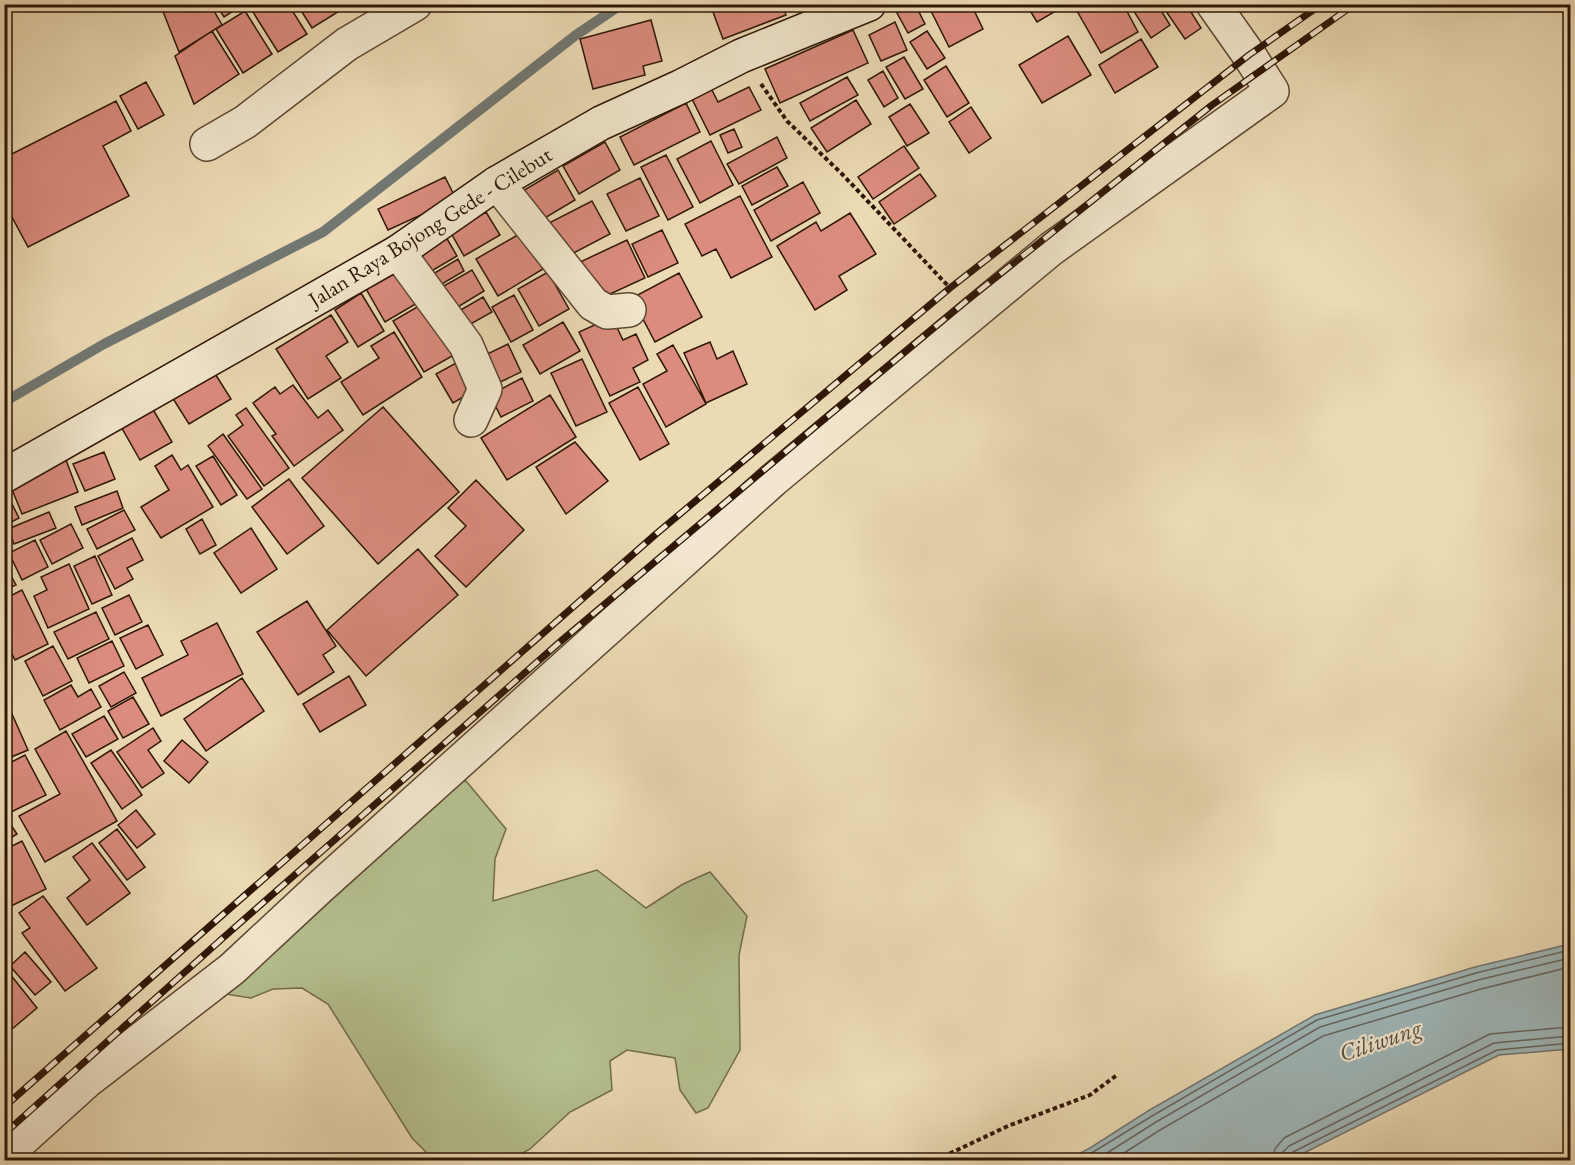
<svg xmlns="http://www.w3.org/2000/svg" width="1575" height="1165" font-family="'EB Garamond',serif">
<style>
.green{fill:#b5c08f;stroke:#726b4b;stroke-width:1.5}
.water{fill:#9fb7b9;stroke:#727772;stroke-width:1.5}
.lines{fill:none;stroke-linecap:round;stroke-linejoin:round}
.shore{stroke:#666660;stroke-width:1.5}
.stream{stroke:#727772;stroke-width:10}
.building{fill:#db8c7e;stroke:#2e1607;stroke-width:1.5}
.street-casing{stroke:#5d4732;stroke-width:36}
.secondary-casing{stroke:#2e1607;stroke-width:36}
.path{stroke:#2e1607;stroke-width:4;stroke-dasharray:4.5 3;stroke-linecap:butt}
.street{stroke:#f2e7ce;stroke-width:33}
.secondary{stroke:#f2e7ce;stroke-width:33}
.rail-casing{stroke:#2e1607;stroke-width:7}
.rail{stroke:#f2e7ce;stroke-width:4.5;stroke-dasharray:14;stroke-linecap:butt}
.labels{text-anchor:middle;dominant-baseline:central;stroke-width:4.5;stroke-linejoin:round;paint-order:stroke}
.street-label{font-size:22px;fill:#2e1607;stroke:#f2e7ce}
.water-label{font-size:24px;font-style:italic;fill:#564e45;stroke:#f2e7ce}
</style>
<rect width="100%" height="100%" fill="#ebdab4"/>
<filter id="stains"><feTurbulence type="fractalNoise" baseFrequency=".00333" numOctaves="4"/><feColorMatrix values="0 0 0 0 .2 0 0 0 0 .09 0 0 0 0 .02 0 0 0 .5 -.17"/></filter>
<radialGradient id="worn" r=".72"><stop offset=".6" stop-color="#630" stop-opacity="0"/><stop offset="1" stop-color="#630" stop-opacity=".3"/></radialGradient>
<path class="green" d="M 466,781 L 506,829 L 495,859 L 493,901 L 597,870 L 646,908 L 683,884 L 710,872 L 747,916 L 739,955 L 740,1050 L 708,1108 L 696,1113 L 680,1090 L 675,1058 L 627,1050 L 610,1061 L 612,1090 L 570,1112 L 530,1149 L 510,1160 L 434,1160 L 412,1138 L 328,1004 L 302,988 L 273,989 L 251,998 L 219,993 L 430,784 Z"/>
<path class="water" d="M 1570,944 L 1570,1049 L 1499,1055 L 1290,1160 L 1067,1160 L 1090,1148 L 1148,1111 L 1315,1015 L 1475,967 Z"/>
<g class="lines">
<path class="shore" d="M 1080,1160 L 1152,1116 L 1317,1020 L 1476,973 L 1570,950
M 1096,1160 L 1156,1122 L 1320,1027 L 1478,980 L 1570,958
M 1113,1160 L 1160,1130 L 1323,1036 L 1481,989 L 1570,967
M 1272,1160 L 1275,1149 L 1284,1138 L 1490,1034 L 1570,1027
M 1281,1160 L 1283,1152 L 1289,1146 L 1494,1043 L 1570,1036
M 1289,1160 L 1290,1156 L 1293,1152 L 1497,1050 L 1570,1043"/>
<path class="stream" d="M 4,402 L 104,344 L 323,232 L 576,35 L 622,4"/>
</g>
<path class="building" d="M 160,4 L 210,4 L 222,25 L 179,52 Z
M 216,4 L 244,4 L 224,17 Z
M 258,4 L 288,4 L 307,34 L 278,52 L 251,9 Z
M 297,4 L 337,4 L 341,10 L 312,28 Z
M 344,4 L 358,4 L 348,11 Z
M 710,4 L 782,4 L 786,15 L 723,39 Z
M 912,4 L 915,4 L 925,24 L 908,33 L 897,13 Z
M 971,4 L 983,29 L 949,47 L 928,5 Z
M 1026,4 L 1059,4 L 1061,8 L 1037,22 Z
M 1073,4 L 1123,4 L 1138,32 L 1101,53 Z
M 1141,4 L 1157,4 L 1170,25 L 1151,38 L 1133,10 Z
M 1161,4 L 1186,4 L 1201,28 L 1185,39 Z
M 245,11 L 272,54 L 243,73 L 216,29 Z
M 651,20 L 662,61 L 643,66 L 645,75 L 593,89 L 580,39 Z
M 895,22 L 907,50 L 881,61 L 869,35 Z
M 853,30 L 868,63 L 780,103 L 765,69 Z
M 212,31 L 239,74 L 194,104 L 175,56 Z
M 927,31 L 945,58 L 927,69 L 910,42 Z
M 1068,36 L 1091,75 L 1042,103 L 1019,65 Z
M 1141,39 L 1158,67 L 1115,93 L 1099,65 Z
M 904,57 L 923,89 L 905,99 L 886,67 Z
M 946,66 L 969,103 L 947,117 L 924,80 Z
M 883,71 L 898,98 L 884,107 L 868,80 Z
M 847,77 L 858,95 L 810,121 L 800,103 Z
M 146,82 L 164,115 L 138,129 L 120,96 Z
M 709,84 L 718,102 L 749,87 L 761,110 L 710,135 L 689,93 Z
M 856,100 L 871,124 L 827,152 L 811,128 Z
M 116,101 L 131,131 L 103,146 L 129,196 L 28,247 L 4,202 L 4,158 Z
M 686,103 L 700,132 L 634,165 L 620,137 Z
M 910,104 L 929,133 L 907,146 L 889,117 Z
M 971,107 L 991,138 L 969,153 L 949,122 Z
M 734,129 L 742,147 L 728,153 L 720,135 Z
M 777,137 L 787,158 L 739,184 L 727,164 Z
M 711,141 L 733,185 L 700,203 L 677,159 Z
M 605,142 L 620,170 L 579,194 L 563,166 Z
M 904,146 L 919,168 L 873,199 L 858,177 Z
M 666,155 L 693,207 L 668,220 L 641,167 Z
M 777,167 L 788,186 L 752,205 L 742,186 Z
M 558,170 L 575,200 L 538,222 L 521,192 Z
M 920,174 L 936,196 L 894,224 L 879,202 Z
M 445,177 L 456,199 L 388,230 L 378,209 Z
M 640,178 L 659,216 L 626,231 L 607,194 Z
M 803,182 L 820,213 L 771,241 L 754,210 Z
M 740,196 L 772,257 L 731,278 L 716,249 L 702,256 L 685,224 Z
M 592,201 L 610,234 L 564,258 L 547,224 Z
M 486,212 L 500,235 L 464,256 L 451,233 Z
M 850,213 L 876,254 L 839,276 L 847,290 L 815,310 L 777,246 L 816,222 L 821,231 Z
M 662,230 L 678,263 L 648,277 L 632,244 Z
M 521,233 L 543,269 L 498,296 L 476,259 Z
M 446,237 L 457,256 L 423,276 L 411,257 Z
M 627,240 L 645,278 L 597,300 L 578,263 Z
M 458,259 L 464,271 L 435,288 L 428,277 Z
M 400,267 L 419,302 L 385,322 L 365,287 Z
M 472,270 L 484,291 L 448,313 L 435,291 Z
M 548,272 L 569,309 L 539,326 L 518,289 Z
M 679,273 L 702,317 L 655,342 L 632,298 Z
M 361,293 L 384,331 L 358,347 L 335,310 Z
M 514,295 L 533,330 L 511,342 L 492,307 Z
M 483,297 L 492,312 L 460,330 L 452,315 Z
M 424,303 L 454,355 L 424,372 L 393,321 Z
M 331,315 L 348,342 L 326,356 L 341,378 L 308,399 L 276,349 Z
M 612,317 L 623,340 L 636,334 L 648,360 L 633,368 L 640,382 L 610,396 L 579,332 Z
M 563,322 L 580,351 L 540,374 L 523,345 Z
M 394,332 L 422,377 L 363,415 L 341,382 L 379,358 L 371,346 Z
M 710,342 L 717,359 L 733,351 L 747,384 L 706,403 L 684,353 Z
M 508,344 L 521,372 L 492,386 L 479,358 Z
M 673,345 L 706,404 L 666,427 L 643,384 L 667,371 L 657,354 Z
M 582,359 L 607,412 L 576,426 L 551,373 Z
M 458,362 L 475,390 L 453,403 L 436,374 Z
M 214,372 L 231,399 L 189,424 L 172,397 Z
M 522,378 L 533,401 L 501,417 L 490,395 Z
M 293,385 L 318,418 L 328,410 L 343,430 L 294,466 L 272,436 L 276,434 L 253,403 L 275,387 L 280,394 Z
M 638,387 L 669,444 L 640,460 L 609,403 Z
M 550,395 L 576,437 L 507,480 L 481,438 Z
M 151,406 L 172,442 L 140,460 L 119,423 Z
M 383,407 L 459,492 L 378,564 L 302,478 Z
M 246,408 L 289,468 L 264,486 L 228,436 L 243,425 L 236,415 Z
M 223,434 L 262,489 L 247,499 L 208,446 Z
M 575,442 L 608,481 L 566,514 L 536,467 Z
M 104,452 L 115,479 L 85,491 L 73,464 Z
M 172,455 L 181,470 L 188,465 L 213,507 L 161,538 L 141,507 L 169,490 L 155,466 Z
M 213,456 L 237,495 L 221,505 L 196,466 Z
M 66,460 L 78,492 L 22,514 L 9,482 Z
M 289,479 L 324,526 L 287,554 L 252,507 Z
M 476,480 L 524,530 L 466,587 L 435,556 L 466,526 L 448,508 Z
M 117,491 L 123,508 L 82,525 L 75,507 Z
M 8,496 L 19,518 L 4,526 L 4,497 Z
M 124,510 L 135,530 L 97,549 L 87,529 Z
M 49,512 L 56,528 L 14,544 L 8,529 Z
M 202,519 L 216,545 L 200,554 L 186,529 Z
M 71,524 L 83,548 L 52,564 L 40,540 Z
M 251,528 L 277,569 L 241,593 L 214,553 Z
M 132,538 L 143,560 L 127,568 L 133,579 L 115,589 L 98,556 Z
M 35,540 L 48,567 L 22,580 L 9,553 Z
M 418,549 L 458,595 L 366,676 L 327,630 Z
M 95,556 L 112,595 L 92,604 L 74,566 Z
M 4,563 L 16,585 L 4,590 Z
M 69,564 L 89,609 L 48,628 L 34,596 L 47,590 L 41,577 Z
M 22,590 L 48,644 L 15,660 L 4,638 L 4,599 Z
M 129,595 L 142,622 L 115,635 L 102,608 Z
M 307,601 L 336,646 L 323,655 L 334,672 L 298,695 L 257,632 Z
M 96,612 L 109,639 L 68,659 L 54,632 Z
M 217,623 L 243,674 L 161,716 L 142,678 L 188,655 L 181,641 Z
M 148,625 L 163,655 L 136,669 L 120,638 Z
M 112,641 L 124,666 L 89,683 L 77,658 Z
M 53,646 L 72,681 L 43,696 L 25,661 Z
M 124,672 L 136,693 L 111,707 L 99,686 Z
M 349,676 L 366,705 L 320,732 L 303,704 Z
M 242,678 L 264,711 L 206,751 L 184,719 Z
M 71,685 L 78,697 L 91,689 L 101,707 L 60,730 L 44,700 Z
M 4,696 L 28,750 L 4,760 Z
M 133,697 L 149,724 L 123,738 L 108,711 Z
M 104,716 L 118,739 L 86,757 L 72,734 Z
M 153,728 L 161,741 L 148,750 L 164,773 L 142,788 L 117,752 Z
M 66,731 L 117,821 L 45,862 L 19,816 L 60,794 L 35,749 Z
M 182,740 L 208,762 L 189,783 L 164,761 Z
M 111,750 L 142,795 L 122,809 L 91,763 Z
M 25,755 L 46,795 L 11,812 L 4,800 L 4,766 Z
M 136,810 L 155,834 L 137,848 L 118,825 Z
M 7,819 L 17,834 L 4,842 L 4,820 Z
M 117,829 L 145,867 L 127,880 L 99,843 Z
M 22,841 L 46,889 L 5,909 L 4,850 Z
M 92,843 L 130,893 L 87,925 L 67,898 L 90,880 L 73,857 Z
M 43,896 L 97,968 L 65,991 L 22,933 L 30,928 L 19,913 Z
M 25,952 L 51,982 L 35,995 L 10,966 Z
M 10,974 L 37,1008 L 12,1029 L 4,1020 L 4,978 Z"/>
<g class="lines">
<defs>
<path id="street" d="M 207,144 L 245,122 L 347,44 L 415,4
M 497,183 L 593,304 L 607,312 L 629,310
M 398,252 L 466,345 L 485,389 L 471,420
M 4,1156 L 87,1081 L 232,969 L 319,888 L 773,480 L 1051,249 L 1272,91 L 1249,55 L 1213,4"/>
<path id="secondary" d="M 4,476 L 398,252 L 497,183 L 601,123 L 680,87 L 741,56 L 869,4"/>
</defs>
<use href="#street" class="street-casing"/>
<use href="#secondary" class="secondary-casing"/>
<path class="path" d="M 761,84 L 787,121 L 842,174 L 951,289
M 936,1160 L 1008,1126 L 1090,1095 L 1117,1075"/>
<use href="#street" class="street"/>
<use href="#secondary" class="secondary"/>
<defs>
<path id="rail" d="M 4,1107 L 656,534 L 950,288 L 1249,55 L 1322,4
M 4,1134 L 224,937 L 561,641 L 822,421 L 965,302 L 1212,105 L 1355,4"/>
</defs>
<use href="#rail" class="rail-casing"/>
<use href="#rail" class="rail"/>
</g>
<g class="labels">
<g class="street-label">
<text transform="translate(430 227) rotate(-32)">Jalan Raya Bojong Gede - Cilebut</text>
</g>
<g class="water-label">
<text transform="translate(1380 1040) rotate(-19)">Ciliwung</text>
</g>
</g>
<rect width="1575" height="1165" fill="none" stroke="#ebdab4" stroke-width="24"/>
<rect x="6" y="6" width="1563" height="1153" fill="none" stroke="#2e1607" stroke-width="3"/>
<rect x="12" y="12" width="1551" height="1141" fill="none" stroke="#2e1607" stroke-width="1.5"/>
<rect width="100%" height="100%" filter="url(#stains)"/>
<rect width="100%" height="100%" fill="url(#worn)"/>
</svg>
